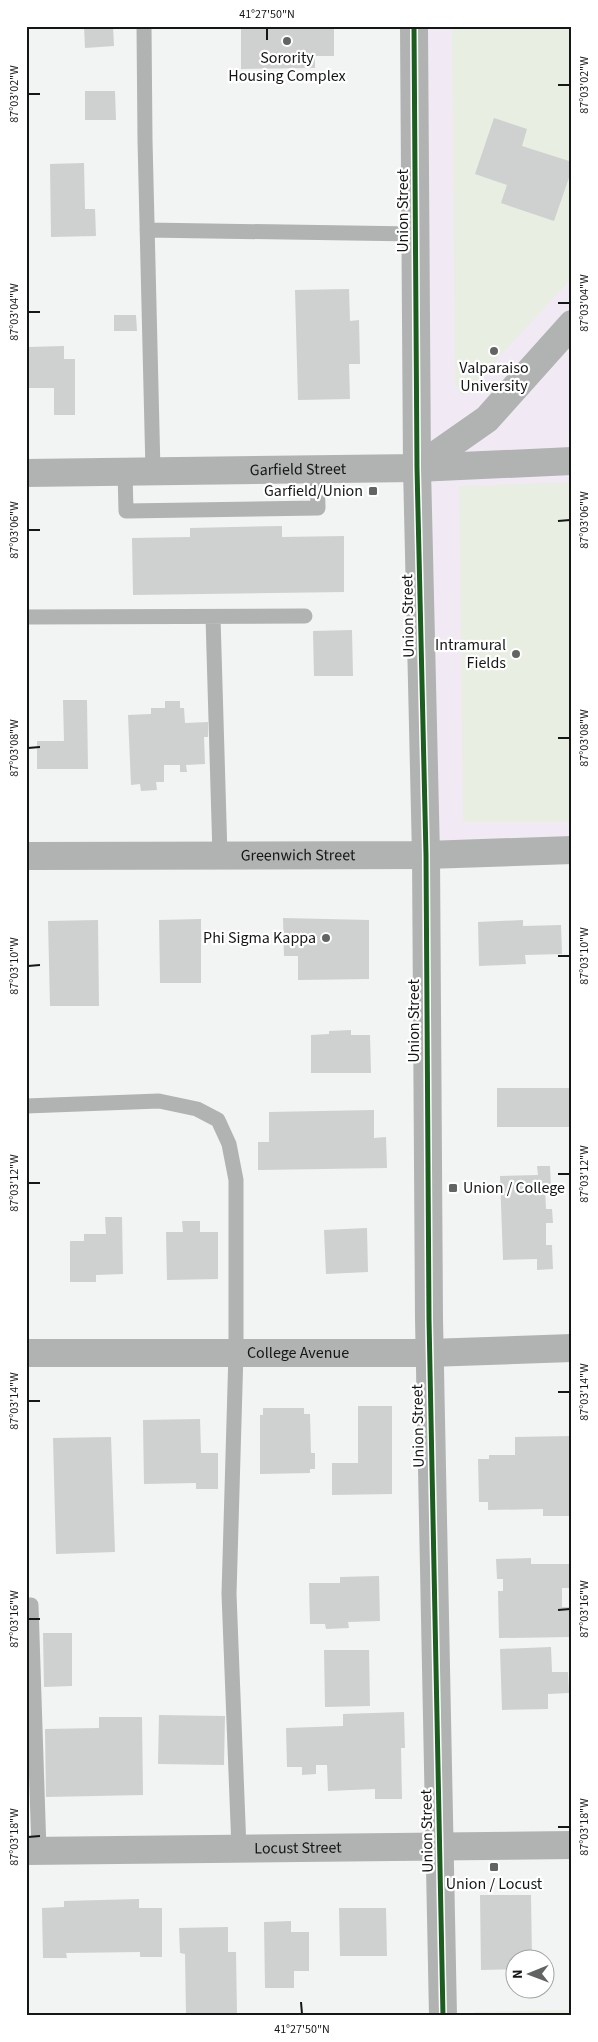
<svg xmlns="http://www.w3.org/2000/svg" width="598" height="2042" font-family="'Source Sans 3',sans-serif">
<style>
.education{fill:#f1eaf5}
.green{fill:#e8eee1}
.building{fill:#cfd0d0}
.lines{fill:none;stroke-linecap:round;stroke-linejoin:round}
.lane{stroke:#b1b2b2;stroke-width:15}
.street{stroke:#b1b2b2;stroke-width:28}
.cycleway-casing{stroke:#fff;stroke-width:8}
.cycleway{stroke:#1b5e20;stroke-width:5}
.ticks{fill:none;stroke:#151616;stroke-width:2}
.poi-dot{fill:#626363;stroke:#fff;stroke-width:2}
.labels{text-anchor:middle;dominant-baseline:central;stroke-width:4.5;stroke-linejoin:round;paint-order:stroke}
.poi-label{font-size:16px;fill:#151616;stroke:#fff}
.street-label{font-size:16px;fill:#151616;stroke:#fff}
.neatline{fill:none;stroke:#151616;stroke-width:2}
.ticks-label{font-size:12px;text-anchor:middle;fill:#151616}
</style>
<rect width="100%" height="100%" fill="#f2f3f3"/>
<path class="education" d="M 414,26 L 572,26 L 572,850 L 426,855 Z"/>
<path class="green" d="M 452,26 L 572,26 L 572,278 L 463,396 L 455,385 Z
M 572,482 L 572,822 L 463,822 L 459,486 Z
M 572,2010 L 572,2016 L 474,2016 L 474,2012 Z"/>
<path class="building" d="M 84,26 L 113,26 L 114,46 L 85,48 Z
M 241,26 L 334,26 L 334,56 L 315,56 L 315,68 L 241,69 Z
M 85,91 L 115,91 L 116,120 L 85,120 Z
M 494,118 L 527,129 L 522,146 L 572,162 L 572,169 L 554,221 L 501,203 L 507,185 L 475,174 Z
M 84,163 L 85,209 L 95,209 L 96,236 L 51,237 L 50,164 Z
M 349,289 L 350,321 L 359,320 L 360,364 L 349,364 L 350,399 L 298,400 L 295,290 Z
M 114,315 L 136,315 L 137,331 L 114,331 Z
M 64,346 L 64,359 L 75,359 L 75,415 L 54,415 L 54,388 L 26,388 L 26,369 L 29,368 L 29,347 Z
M 282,526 L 282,537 L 344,536 L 344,592 L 133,595 L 132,538 L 190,537 L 190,528 Z
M 352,630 L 353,676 L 314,676 L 313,631 Z
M 63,700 L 87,700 L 88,769 L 37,769 L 37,741 L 64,741 Z
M 165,701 L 180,701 L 180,708 L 184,708 L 185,723 L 208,722 L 208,737 L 204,737 L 205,764 L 186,765 L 187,772 L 180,772 L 180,765 L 164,765 L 164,782 L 156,782 L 157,790 L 141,791 L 140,784 L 131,785 L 128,715 L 151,714 L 151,708 L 165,708 Z
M 283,918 L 369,920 L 369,979 L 298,980 L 298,956 L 284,956 Z
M 201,919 L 201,983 L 160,983 L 159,920 Z
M 98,920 L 99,1006 L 50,1006 L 48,921 Z
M 523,920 L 523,926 L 561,925 L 562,954 L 525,955 L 526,964 L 479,966 L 478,922 Z
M 351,1030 L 351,1035 L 370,1035 L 371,1073 L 311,1073 L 311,1035 L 329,1034 L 329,1031 Z
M 497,1088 L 572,1088 L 572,1127 L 497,1127 Z
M 374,1110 L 374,1138 L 386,1137 L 387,1168 L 258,1170 L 258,1142 L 269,1142 L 269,1112 Z
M 537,1166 L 550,1166 L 551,1189 L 545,1189 L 546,1209 L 552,1209 L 553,1223 L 546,1223 L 546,1245 L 552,1245 L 553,1269 L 537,1270 L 537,1259 L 503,1260 L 500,1176 L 538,1175 Z
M 105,1217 L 122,1217 L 123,1274 L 96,1275 L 96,1282 L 70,1282 L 70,1241 L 84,1241 L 84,1234 L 106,1234 Z
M 182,1221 L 200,1221 L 200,1232 L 218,1232 L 218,1279 L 167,1280 L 166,1232 L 183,1232 Z
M 367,1228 L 368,1272 L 326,1274 L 324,1230 Z
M 358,1406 L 392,1406 L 392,1494 L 332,1495 L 332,1463 L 358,1463 Z
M 263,1408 L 304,1408 L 304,1414 L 310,1414 L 311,1453 L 315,1453 L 315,1469 L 310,1469 L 310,1473 L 260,1474 L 260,1415 L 263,1415 Z
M 200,1419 L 201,1453 L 218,1453 L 218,1489 L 196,1489 L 196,1483 L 144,1484 L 143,1420 Z
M 572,1436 L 572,1527 L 569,1527 L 569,1516 L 543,1516 L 543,1509 L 488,1510 L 488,1502 L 479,1502 L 478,1459 L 489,1459 L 489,1455 L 515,1455 L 515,1437 Z
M 111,1437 L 115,1552 L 56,1554 L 53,1438 Z
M 531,1558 L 531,1564 L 572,1564 L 572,1588 L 562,1588 L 562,1607 L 572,1607 L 572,1637 L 499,1638 L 498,1591 L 503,1591 L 503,1579 L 497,1579 L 496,1559 Z
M 379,1576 L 380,1621 L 348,1622 L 349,1628 L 326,1629 L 325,1624 L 310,1624 L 309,1583 L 340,1583 L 340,1577 Z
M 43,1633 L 72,1633 L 72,1686 L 44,1687 Z
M 551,1647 L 552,1672 L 568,1672 L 569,1693 L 548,1694 L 548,1709 L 502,1710 L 500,1649 Z
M 324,1650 L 369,1650 L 370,1706 L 325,1707 Z
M 404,1712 L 405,1748 L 401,1748 L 402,1799 L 375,1799 L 375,1789 L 328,1791 L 327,1765 L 316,1765 L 316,1774 L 302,1775 L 302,1767 L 287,1767 L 286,1728 L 343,1726 L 343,1714 Z
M 159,1715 L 225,1716 L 224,1765 L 158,1764 Z
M 99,1717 L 142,1717 L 143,1795 L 46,1797 L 45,1729 L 99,1728 Z
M 480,1895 L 531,1895 L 532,1960 L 516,1960 L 516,1969 L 481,1970 Z
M 139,1899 L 139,1908 L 162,1908 L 162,1957 L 140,1957 L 140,1952 L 66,1953 L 67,1958 L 43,1958 L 42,1908 L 64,1907 L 64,1901 Z
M 339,1908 L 386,1908 L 387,1956 L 340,1956 Z
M 291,1921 L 291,1932 L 309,1932 L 309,1971 L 294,1971 L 294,1988 L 265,1988 L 264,1922 Z
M 228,1927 L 228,1952 L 236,1952 L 237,2016 L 186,2016 L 185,1954 L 180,1953 L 179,1928 Z"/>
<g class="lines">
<path class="lane" d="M 144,26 L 145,140 L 153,471
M 147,230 L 415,234
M 125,471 L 126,511 L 318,508 L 317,469
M 26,617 L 305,616
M 213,617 L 220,856
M 26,1106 L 159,1101 L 197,1109 L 218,1120 L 229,1144 L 236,1180 L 236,1352 L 229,1594 L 239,1849
M 26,1605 L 31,1605 L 39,1851"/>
<g class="street">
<path d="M 414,26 L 417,468 L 426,855 L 429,1319 L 443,2016"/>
<path d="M 417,468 L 487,419 L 572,324"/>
<path id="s1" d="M 26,473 L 417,468 L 572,461"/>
<path id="s2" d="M 26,856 L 426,855 L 572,850"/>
<path id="s3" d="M 26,1353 L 429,1353 L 572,1348"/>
<path id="s4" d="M 26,1851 L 572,1845"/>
</g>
<defs>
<path id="cycleway" d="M 414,26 L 417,468 L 426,855 L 429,1319 L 443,2016"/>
</defs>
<use href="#cycleway" class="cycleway-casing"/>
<use href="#cycleway" class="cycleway"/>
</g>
<path class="ticks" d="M 267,28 L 267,40M 558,85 L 570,85M 28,94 L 40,94M 558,303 L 570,303M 28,312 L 40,312M 558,521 L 570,520M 28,530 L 40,530M 558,738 L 570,738M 28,748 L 40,747M 558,956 L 570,956M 28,966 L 40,965M 558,1174 L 570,1174M 28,1183 L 40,1183M 558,1392 L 570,1392M 28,1401 L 40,1401M 558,1610 L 570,1609M 28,1619 L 40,1619M 558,1827 L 570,1827M 28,1837 L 40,1836M 301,2002 L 302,2014"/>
<g class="poi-dot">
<circle cx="287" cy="41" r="5"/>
<circle cx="494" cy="351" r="5"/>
<rect x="368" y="486" width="10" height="10" rx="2.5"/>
<circle cx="516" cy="654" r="5"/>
<circle cx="326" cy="938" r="5"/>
<rect x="448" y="1183" width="10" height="10" rx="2.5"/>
<rect x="489" y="1862" width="10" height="10" rx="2.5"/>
</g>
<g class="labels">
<g class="poi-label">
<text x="287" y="58">Sorority<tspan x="287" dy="18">Housing Complex</tspan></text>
<text x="494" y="368">Valparaiso<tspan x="494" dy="18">University</tspan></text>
<text x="363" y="491" text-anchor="end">Garfield/Union</text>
<text x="506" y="645" text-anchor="end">Intramural<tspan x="506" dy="18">Fields</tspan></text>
<text x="316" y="938" text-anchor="end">Phi Sigma Kappa</text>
<text x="463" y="1188" text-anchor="start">Union / College</text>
<text x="494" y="1884">Union / Locust</text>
</g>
<g class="street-label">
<text transform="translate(403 211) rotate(-90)">Union Street</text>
<text stroke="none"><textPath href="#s1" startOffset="272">Garfield Street</textPath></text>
<text transform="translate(408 616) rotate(-91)">Union Street</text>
<text stroke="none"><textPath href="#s2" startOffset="272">Greenwich Street</textPath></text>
<text transform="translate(414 1021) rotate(-90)">Union Street</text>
<text stroke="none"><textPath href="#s3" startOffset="272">College Avenue</textPath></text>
<text transform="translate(418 1426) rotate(-91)">Union Street</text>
<text transform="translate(427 1831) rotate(-91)">Union Street</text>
<text stroke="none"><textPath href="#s4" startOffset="272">Locust Street</textPath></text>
</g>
</g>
<rect width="598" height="2042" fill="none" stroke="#ffffff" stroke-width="55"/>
<g transform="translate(530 1974) rotate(269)"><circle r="24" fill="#ffffff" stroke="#a1a2a2"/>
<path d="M0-4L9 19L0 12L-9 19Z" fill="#626363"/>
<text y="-8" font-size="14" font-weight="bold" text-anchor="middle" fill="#151616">N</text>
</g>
<rect x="28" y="28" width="542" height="1986" class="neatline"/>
<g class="ticks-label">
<text x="267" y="18">41°27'50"N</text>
<text transform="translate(584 85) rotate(-90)" y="4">87°03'02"W</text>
<text transform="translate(14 94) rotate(-90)" y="4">87°03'02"W</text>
<text transform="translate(584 303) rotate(-90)" y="4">87°03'04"W</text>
<text transform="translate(14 312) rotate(-90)" y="4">87°03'04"W</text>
<text transform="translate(584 520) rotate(-90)" y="4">87°03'06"W</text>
<text transform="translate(14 530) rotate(-90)" y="4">87°03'06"W</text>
<text transform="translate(584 738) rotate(-90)" y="4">87°03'08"W</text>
<text transform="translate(14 748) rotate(-90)" y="4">87°03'08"W</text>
<text transform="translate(584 956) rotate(-90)" y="4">87°03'10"W</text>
<text transform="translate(14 966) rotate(-90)" y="4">87°03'10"W</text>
<text transform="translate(584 1174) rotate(-90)" y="4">87°03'12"W</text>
<text transform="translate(14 1183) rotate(-90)" y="4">87°03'12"W</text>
<text transform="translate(584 1392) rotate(-90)" y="4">87°03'14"W</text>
<text transform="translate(14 1401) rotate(-90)" y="4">87°03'14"W</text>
<text transform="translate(584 1609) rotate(-90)" y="4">87°03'16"W</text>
<text transform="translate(14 1619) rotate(-90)" y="4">87°03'16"W</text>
<text transform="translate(584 1827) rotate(-90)" y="4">87°03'18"W</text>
<text transform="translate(14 1837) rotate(-90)" y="4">87°03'18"W</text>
<text x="302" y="2033">41°27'50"N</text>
</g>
</svg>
